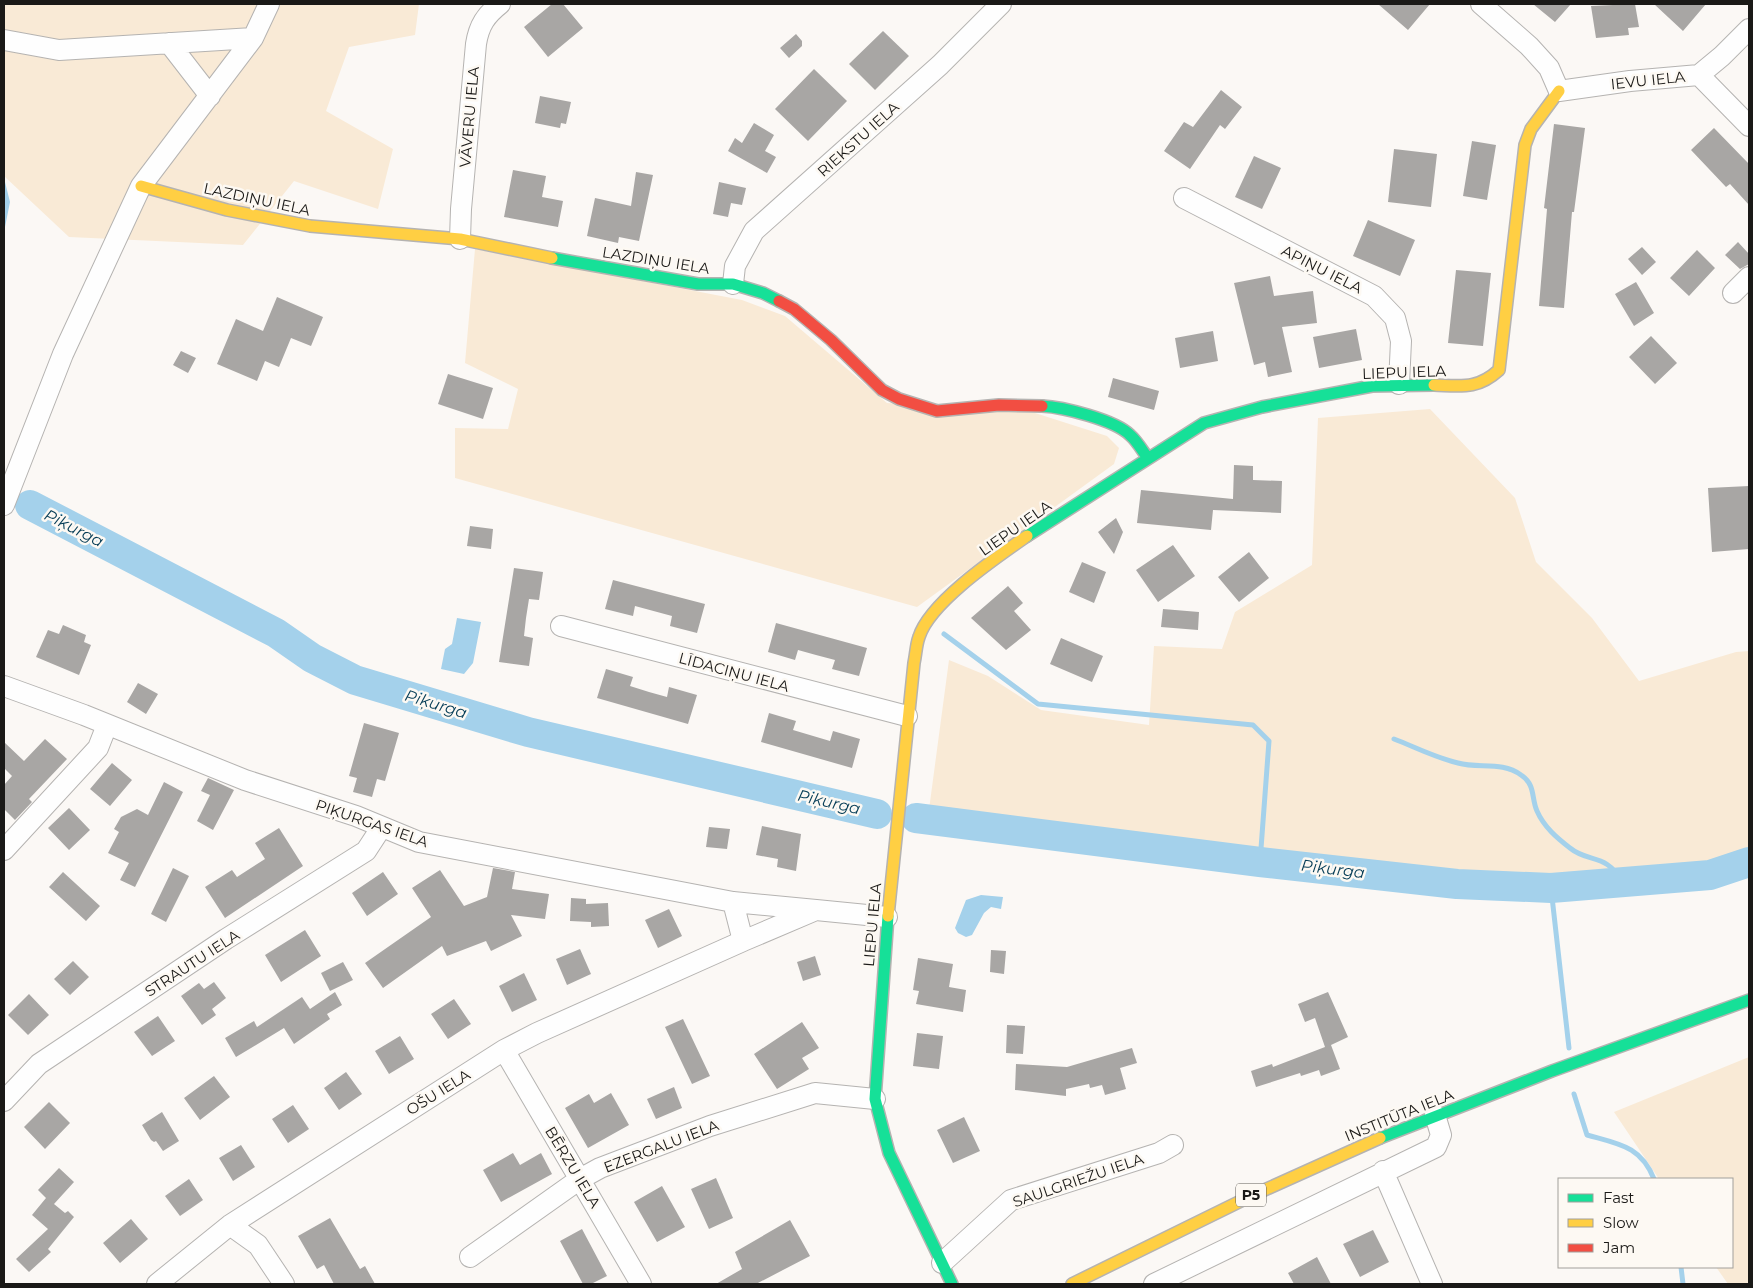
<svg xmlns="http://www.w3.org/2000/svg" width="1753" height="1288" font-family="Montserrat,sans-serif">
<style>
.green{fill:#f9ead6}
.water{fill:#a4d1eb}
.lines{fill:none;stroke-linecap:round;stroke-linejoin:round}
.stream{stroke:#a4d1eb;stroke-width:5}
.river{stroke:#a4d1eb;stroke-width:30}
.building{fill:#a8a6a4}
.street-casing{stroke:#b5b3b1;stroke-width:22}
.fast-casing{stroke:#b5b3b1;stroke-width:14}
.slow-casing{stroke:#b5b3b1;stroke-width:14}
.jam-casing{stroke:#b5b3b1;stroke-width:14}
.street{stroke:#fefefe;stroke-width:20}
.fast{stroke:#16e098;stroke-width:11}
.slow{stroke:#ffcf43;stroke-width:11}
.jam{stroke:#f24e42;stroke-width:11}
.labels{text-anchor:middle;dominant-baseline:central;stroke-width:5;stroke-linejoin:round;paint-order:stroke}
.shield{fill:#fdf9f3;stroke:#5e5c59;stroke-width:1}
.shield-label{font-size:14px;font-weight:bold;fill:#1a1917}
.street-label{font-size:15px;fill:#1a1917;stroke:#fdf9f3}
.water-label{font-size:16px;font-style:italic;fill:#043c56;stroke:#fdf9f3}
</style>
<rect width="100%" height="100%" fill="#fbf8f5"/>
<path class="green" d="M 4,4 L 419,4 L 415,35 L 349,47 L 326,111 L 393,149 L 378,209 L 294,181 L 243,245 L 69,237 L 4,176 Z
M 475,249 L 742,300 L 785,316 L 887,403 L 1035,413 L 1107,436 L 1119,448 L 1114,464 L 917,607 L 455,478 L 455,428 L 508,429 L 518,389 L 465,363 Z
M 1430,409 L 1515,498 L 1536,562 L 1592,618 L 1639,681 L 1736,652 L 1749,651 L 1749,874 L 1715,886 L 1502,899 L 926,832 L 949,660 L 988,676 L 1041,710 L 1149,725 L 1154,646 L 1222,649 L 1235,612 L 1312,565 L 1318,418 Z
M 1749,1057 L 1749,1284 L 1728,1284 L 1716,1267 L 1732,1267 L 1732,1179 L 1659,1179 L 1614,1112 Z"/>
<path class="water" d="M 4,178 L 10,202 L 4,232 L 4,177 Z
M 457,618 L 481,622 L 473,663 L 464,674 L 441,669 L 445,649 L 452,644 Z
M 981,895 L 1003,897 L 1001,909 L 991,907 L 984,913 L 972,935 L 966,937 L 958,933 L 955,928 L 966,900 Z"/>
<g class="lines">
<path class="stream" d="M 944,634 L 1038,704 L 1253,725 L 1269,741 L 1260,862
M 1394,739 C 1415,747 1436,758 1458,763 C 1479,769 1502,761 1521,775 C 1536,785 1531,798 1537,811 C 1544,827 1557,838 1570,848 C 1588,863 1607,853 1622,882
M 1551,888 L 1569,1048
M 1574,1094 L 1587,1135 C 1619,1144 1641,1146 1654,1179
M 1681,1267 L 1683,1284"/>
<path class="river" d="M 30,505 L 276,633 L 312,658 L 355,680 L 528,732 L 877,814
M 916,818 L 1260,862 L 1457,884 L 1551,888 L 1710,875 L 1749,862"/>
</g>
<path class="building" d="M 552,4 L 563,4 L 583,28 L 548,57 L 524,27 Z
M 1378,4 L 1430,4 L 1408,30 Z
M 1533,4 L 1571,4 L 1555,22 Z
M 1635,4 L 1639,27 L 1628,28 L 1629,35 L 1596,38 L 1591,6 Z
M 1654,4 L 1706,4 L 1683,31 Z
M 883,31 L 909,56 L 875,90 L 849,64 Z
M 796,34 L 802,41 L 802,46 L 789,58 L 780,48 Z
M 814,69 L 847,101 L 808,141 L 775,109 Z
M 1221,90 L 1242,107 L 1225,129 L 1220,125 L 1190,169 L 1164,151 L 1184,122 L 1193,127 Z
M 540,96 L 571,102 L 566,124 L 561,123 L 560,128 L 535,123 Z
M 754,123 L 774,135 L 765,151 L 776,157 L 767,173 L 728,151 L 735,138 L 742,143 Z
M 1554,124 L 1585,128 L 1574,212 L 1572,212 L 1564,308 L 1539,306 L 1547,209 L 1544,208 Z
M 1714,128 L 1749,164 L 1749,205 L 1730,184 L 1726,187 L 1691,150 Z
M 1472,141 L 1496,145 L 1487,200 L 1463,196 Z
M 1394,149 L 1437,154 L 1431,207 L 1388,202 Z
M 1254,156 L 1281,168 L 1262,209 L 1235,197 Z
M 513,170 L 546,176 L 542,197 L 563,201 L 558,227 L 504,217 Z
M 636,172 L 653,175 L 639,241 L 619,237 L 618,243 L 587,236 L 595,198 L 631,206 Z
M 719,182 L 746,188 L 742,205 L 731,203 L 728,217 L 713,214 Z
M 1368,220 L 1415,240 L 1400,276 L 1353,256 Z
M 1738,242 L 1749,254 L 1749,264 L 1740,269 L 1725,255 Z
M 1642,247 L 1656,262 L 1642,275 L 1628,259 Z
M 1697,250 L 1715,268 L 1689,296 L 1670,278 Z
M 1456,270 L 1491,273 L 1483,346 L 1448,343 Z
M 1270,276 L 1274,296 L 1313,291 L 1317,323 L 1282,327 L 1292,372 L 1268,377 L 1265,362 L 1254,365 L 1234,283 Z
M 1636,282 L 1654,313 L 1634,326 L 1615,294 Z
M 277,297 L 323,317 L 311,346 L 291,338 L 279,367 L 265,361 L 257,381 L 217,364 L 236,319 L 263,331 Z
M 1356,329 L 1362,360 L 1319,368 L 1313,337 Z
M 1213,331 L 1218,361 L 1180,368 L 1175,338 Z
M 1651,336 L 1677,363 L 1655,384 L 1629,357 Z
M 181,351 L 196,358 L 188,373 L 173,365 Z
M 448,374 L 493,388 L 483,419 L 438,404 Z
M 1113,378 L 1159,391 L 1154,410 L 1108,397 Z
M 1234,465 L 1253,466 L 1253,480 L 1282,481 L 1281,513 L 1213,510 L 1211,530 L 1137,523 L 1141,490 L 1233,499 Z
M 1749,486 L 1749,549 L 1712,552 L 1708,488 Z
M 1116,518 L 1123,532 L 1114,554 L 1098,532 Z
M 470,526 L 493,529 L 491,549 L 467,546 Z
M 1173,545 L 1195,576 L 1158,602 L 1136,570 Z
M 1249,552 L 1269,578 L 1239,602 L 1218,577 Z
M 1082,562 L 1106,572 L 1094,603 L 1069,592 Z
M 514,568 L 543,572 L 539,600 L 529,599 L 526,618 L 524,636 L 533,638 L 529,666 L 499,662 Z
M 613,580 L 705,604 L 697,633 L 670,626 L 672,616 L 635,606 L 633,616 L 605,609 Z
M 1008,586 L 1023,603 L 1014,611 L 1031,630 L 1006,650 L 971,618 Z
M 1163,609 L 1199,612 L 1198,630 L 1161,627 Z
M 776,623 L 867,648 L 859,676 L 832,669 L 835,660 L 816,655 L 798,650 L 795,660 L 768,652 Z
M 63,625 L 86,635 L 84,642 L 91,645 L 79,675 L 36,657 L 48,630 L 59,634 Z
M 1061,638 L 1103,656 L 1092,682 L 1050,664 Z
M 606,669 L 633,677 L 630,686 L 649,692 L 667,697 L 669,687 L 697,695 L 688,724 L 597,698 Z
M 138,683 L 158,694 L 146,714 L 127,702 Z
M 769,713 L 796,721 L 793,730 L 830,741 L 833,731 L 860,739 L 852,768 L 761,742 Z
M 364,723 L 399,733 L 385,781 L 377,779 L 372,797 L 353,792 L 357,778 L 349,776 Z
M 45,739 L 67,759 L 29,799 L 32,802 L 15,820 L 4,809 L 4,785 L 12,776 L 4,768 L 4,742 L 24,761 Z
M 112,763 L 132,780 L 110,806 L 90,789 Z
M 208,778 L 234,790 L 213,830 L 197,821 L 210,795 L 201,791 Z
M 164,782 L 183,792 L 135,887 L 120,880 L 129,863 L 108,853 L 119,832 L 114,829 L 121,817 L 137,809 L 148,815 Z
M 69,808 L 90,830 L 69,850 L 48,828 Z
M 762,826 L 801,834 L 796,871 L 777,867 L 778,859 L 756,855 Z
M 709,827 L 730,829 L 727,849 L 706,847 Z
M 279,828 L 303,866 L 225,918 L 205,887 L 232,870 L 237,877 L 265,859 L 255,843 Z
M 173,868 L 189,876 L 166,922 L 151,914 Z
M 493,868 L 515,872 L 512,889 L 549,894 L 545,919 L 511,915 L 522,936 L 491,951 L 486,941 L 447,956 L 442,946 L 383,988 L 365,963 L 431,917 L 412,888 L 440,870 L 464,906 L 487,897 Z
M 63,872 L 100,906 L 86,921 L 49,887 Z
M 383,872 L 398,894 L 367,916 L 352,893 Z
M 571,898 L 586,899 L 586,904 L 608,903 L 609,926 L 591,927 L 591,922 L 570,921 Z
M 669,909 L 682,936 L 658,948 L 645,920 Z
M 305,930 L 321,956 L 281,982 L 265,955 Z
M 580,949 L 591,974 L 567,985 L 556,959 Z
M 991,950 L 1006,951 L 1004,974 L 990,972 Z
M 815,956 L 821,975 L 803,981 L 797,962 Z
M 918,958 L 953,964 L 949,987 L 966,990 L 963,1012 L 916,1004 L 919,991 L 913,990 Z
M 73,961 L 89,977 L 70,995 L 54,979 Z
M 343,962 L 353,980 L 330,991 L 321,973 Z
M 524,973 L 537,1000 L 512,1012 L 499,986 Z
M 214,982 L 226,998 L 212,1009 L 216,1015 L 202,1025 L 181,996 L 199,983 L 204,989 Z
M 335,992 L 342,1005 L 327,1014 L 330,1019 L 294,1044 L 284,1028 L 236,1057 L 225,1038 L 254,1021 L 257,1027 L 302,997 L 310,1009 Z
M 1328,992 L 1348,1037 L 1331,1045 L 1340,1069 L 1321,1076 L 1319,1070 L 1301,1076 L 1300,1073 L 1256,1087 L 1251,1071 L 1272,1064 L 1273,1067 L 1325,1047 L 1315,1018 L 1305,1022 L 1298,1004 Z
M 29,994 L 49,1015 L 28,1035 L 8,1015 Z
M 454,999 L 471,1024 L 448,1039 L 431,1014 Z
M 158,1016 L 175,1041 L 152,1056 L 134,1032 Z
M 683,1019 L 710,1076 L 692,1084 L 665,1027 Z
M 802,1022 L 819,1048 L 802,1058 L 809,1069 L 777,1089 L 754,1054 Z
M 1007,1025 L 1025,1026 L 1023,1054 L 1006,1053 Z
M 917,1033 L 943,1036 L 939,1069 L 913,1066 Z
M 400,1036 L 414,1059 L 389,1074 L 375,1051 Z
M 1132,1048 L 1137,1063 L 1120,1068 L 1126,1089 L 1105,1095 L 1102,1085 L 1090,1088 L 1089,1084 L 1066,1089 L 1066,1096 L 1015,1090 L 1016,1064 L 1067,1067 Z
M 346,1072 L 362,1094 L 339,1110 L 324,1088 Z
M 214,1076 L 230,1097 L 200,1120 L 184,1098 Z
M 674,1087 L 682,1108 L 656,1119 L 647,1099 Z
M 611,1093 L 629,1125 L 588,1148 L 565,1108 L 589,1094 L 594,1103 Z
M 49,1102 L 70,1123 L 45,1149 L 24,1127 Z
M 293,1105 L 309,1129 L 288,1143 L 272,1119 Z
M 162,1112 L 179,1141 L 163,1151 L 156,1141 L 154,1142 L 151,1140 L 142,1125 Z
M 964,1117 L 980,1151 L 953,1163 L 937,1130 Z
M 241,1145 L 255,1167 L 233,1181 L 219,1158 Z
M 513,1153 L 520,1165 L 541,1153 L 552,1174 L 501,1202 L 483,1170 Z
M 59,1168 L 74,1182 L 54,1204 L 65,1213 L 68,1211 L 74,1217 L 48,1249 L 51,1252 L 29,1272 L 16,1259 L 48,1229 L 32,1215 L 46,1198 L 38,1190 Z
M 716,1178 L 733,1218 L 709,1229 L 691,1189 Z
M 189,1179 L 203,1200 L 180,1216 L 165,1196 Z
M 662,1186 L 685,1227 L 657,1242 L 634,1202 Z
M 330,1218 L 360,1269 L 365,1266 L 375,1284 L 334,1284 L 324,1265 L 317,1269 L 298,1236 Z
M 131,1219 L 148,1239 L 120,1263 L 103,1243 Z
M 790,1220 L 810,1256 L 756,1284 L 716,1284 L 742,1269 L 735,1252 Z
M 582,1229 L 607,1276 L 591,1284 L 583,1284 L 560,1241 Z
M 1373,1230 L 1389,1262 L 1360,1277 L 1343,1244 Z
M 1317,1257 L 1331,1284 L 1294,1284 L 1288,1273 Z"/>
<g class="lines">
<defs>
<path id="street" d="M 1481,4 L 1529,46 L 1549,68 L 1559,91 L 1630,81 L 1699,75 L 1722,56 L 1749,29
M 4,40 L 59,50 L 253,38
M 169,43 L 210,96
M 1699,75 L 1749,126
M 1184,198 L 1374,296 L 1395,318 L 1401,341 L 1399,384
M 460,239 L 461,209 L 476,44 C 479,25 486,15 500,4
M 733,284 L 735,266 L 754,231 L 940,65 L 1001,4
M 1733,293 L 1749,277
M 4,505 L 63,354 L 141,186 L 253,38 L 269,4
M 561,626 L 907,716
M 4,686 L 84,715 L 245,780 L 356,816 L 419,842 L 733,902 L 816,910
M 4,850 L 98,748 L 107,725
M 743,941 L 816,910 L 887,917
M 504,1050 L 641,1284
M 4,1101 L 39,1064 L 226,939 L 366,851 L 381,828
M 1383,1171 L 1432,1284
M 230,1225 L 258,1245 L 284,1284
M 470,1257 L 580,1179 L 600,1168 L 710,1126 L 815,1093 L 875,1099
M 942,1263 L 1011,1200 L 1159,1153 L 1173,1145
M 157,1284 L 230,1225 L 504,1050 L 537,1033 L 743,941 L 733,902
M 1154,1284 L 1436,1147 L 1441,1135 L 1435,1115"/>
<path id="fast" d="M 552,258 L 698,284 L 733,284 L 763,293 L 779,301
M 1042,406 C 1063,407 1115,420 1130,435 C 1137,441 1142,450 1147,457
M 1027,536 L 1204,423 L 1262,407 L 1372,386 L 1434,385
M 888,916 L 875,1099 L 889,1153 L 952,1284
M 1380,1138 L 1552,1071 L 1749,1000"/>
<path id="slow" d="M 141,186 L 227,210 L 310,226 L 460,239 L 552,258
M 1434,385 C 1461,386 1477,390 1499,370 L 1525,145 L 1531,129 L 1559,91
M 888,916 L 914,663 C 916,654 916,645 919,637 C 930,602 997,557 1027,536
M 1072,1284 L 1251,1196 L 1380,1138"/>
<path id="jam" d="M 779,301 L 794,309 L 831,340 L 882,390 L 899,399 L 937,411 L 999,405 L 1042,406"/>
</defs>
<use href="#street" class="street-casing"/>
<use href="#fast" class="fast-casing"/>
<use href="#slow" class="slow-casing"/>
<use href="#jam" class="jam-casing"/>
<use href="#street" class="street"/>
<use href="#fast" class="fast"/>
<use href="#slow" class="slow"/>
<use href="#jam" class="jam"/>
</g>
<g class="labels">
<rect class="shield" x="1236" y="1183.5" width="30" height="23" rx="4"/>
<g class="shield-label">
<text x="1251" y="1195">P5</text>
</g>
<g class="street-label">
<text transform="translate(1648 80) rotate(-6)">IEVU IELA</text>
<text transform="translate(469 117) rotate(-85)">VĀVERU IELA</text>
<text transform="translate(858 139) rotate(-42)">RIEKSTU IELA</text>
<text transform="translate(257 199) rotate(12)">LAZDIŅU IELA</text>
<text transform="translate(656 260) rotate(9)">LAZDIŅU IELA</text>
<text transform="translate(1322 269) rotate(27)">APIŅU IELA</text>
<text transform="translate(1404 372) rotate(-2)">LIEPU IELA</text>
<text transform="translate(1015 528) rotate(-35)">LIEPU IELA</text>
<text transform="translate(734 672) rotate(15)">LĪDACIŅU IELA</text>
<text transform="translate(372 823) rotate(19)">PIĶURGAS IELA</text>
<text transform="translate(872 925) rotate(-85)">LIEPU IELA</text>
<text transform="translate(192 963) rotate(-33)">STRAUTU IELA</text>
<text transform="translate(438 1092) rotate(-32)">OŠU IELA</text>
<text transform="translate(1399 1115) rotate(-22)">INSTITŪTA IELA</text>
<text transform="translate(661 1146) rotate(-21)">EZERGALU IELA</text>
<text transform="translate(573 1167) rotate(59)">BĒRZU IELA</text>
<text transform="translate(1078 1180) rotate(-19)">SAULGRIEŽU IELA</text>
</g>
<g class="water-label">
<text transform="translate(74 528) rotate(27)">Piķurga</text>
<text transform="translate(436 704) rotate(17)">Piķurga</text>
<text transform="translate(829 802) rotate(13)">Piķurga</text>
<text transform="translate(1333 869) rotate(7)">Piķurga</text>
</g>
</g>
<rect width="1753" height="1288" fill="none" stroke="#1a1917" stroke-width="10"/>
<rect x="1558" y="1178" width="175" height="90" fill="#fdf9f3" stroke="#a29f9b"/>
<rect x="1568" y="1194" width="25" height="8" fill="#16e098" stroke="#a29f9b"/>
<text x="1603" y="1203" font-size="15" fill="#1a1917">Fast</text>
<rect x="1568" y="1219" width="25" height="8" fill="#ffcf43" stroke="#a29f9b"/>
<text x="1603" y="1228" font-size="15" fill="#1a1917">Slow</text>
<rect x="1568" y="1244" width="25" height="8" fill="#f24e42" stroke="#a29f9b"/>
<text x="1603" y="1253" font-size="15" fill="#1a1917">Jam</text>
</svg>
